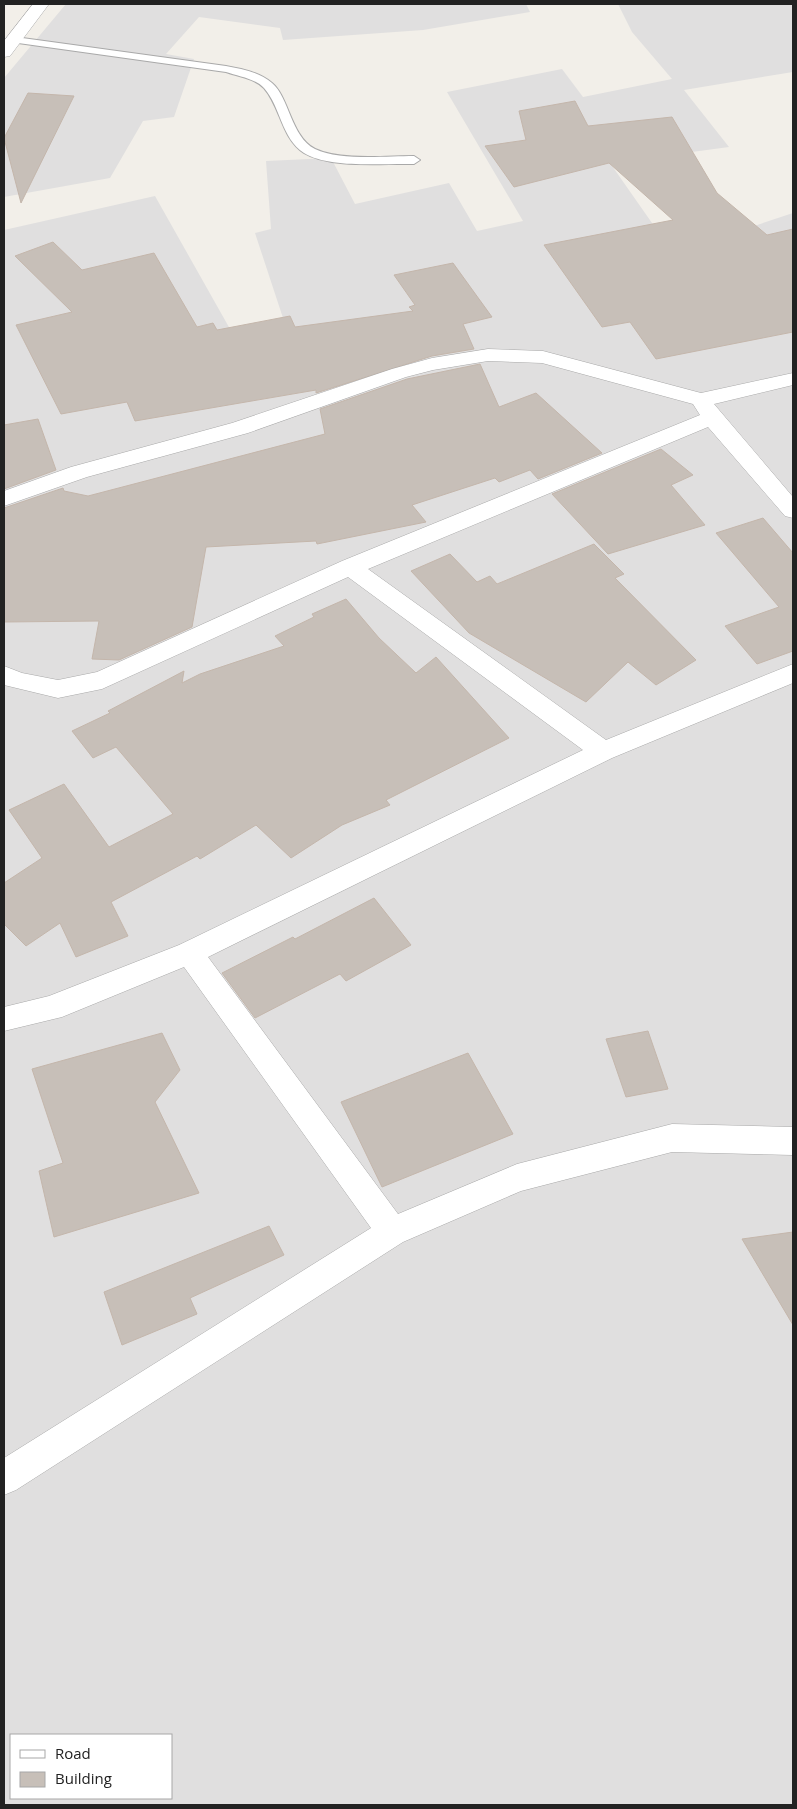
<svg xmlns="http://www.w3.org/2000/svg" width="797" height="1809" font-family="'Open Sans',sans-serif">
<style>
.residential{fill:#e0dfdf;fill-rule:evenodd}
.building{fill:#c7bfb8;stroke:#c4b6ab}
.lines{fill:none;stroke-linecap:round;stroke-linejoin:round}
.service-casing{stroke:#a9a9a9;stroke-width:2}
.minor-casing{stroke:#a9a9a9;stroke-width:1}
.tertiary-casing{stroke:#a9a9a9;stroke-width:1}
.service{fill:#fff;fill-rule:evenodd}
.minor{fill:#fff;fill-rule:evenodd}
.tertiary{fill:#fff;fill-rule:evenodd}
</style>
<rect width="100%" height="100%" fill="#f2efe9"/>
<path class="residential" d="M 66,4 L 526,4 L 530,12 L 423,30 L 283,40 L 280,28 L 199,17 L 166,54 L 194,59 L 174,117 L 143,121 L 110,178 L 4,197 L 4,78 Z
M 618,4 L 793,4 L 793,72 L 684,90 L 729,147 L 610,163 L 673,253 L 793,213 L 793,1805 L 4,1805 L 4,230 L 155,196 L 230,329 L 283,318 L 255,233 L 271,229 L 266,161 L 331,158 L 355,204 L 449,183 L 477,231 L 523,221 L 447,92 L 562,69 L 583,97 L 672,79 L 632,32 ZM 11,1735 L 171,1735 L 171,1798 L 11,1798 Z"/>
<path class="building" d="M 28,93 L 74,96 L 21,203 L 4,138 Z
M 575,101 L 588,126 L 672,117 L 717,193 L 767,235 L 793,229 L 793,332 L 656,359 L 630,322 L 602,327 L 544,245 L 673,220 L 609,163 L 514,187 L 485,146 L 526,140 L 519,111 Z
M 53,242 L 82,270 L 154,253 L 197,327 L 213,323 L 217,330 L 290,316 L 295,327 L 413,311 L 409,307 L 415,305 L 394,275 L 453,263 L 492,317 L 463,324 L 474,349 L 432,356 L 316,393 L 316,390 L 135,421 L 127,402 L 61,414 L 16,325 L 72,312 L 15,256 Z
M 480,364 L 499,407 L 536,393 L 602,453 L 538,479 L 530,470 L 499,482 L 495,478 L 412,505 L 426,522 L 317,544 L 316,541 L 206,547 L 192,627 L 119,660 L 92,659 L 99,621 L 4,622 L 4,508 L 63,488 L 64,491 L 88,496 L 325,434 L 320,409 L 407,379 Z
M 38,419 L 56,470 L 4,489 L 4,425 Z
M 661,449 L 693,475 L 671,485 L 705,525 L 608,554 L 552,494 Z
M 763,518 L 793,553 L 793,651 L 757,664 L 725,626 L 779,607 L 716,533 Z
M 594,544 L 624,574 L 615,578 L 696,660 L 656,685 L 628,662 L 586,702 L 469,633 L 411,571 L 450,554 L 477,582 L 490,576 L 497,584 Z
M 346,599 L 379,638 L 416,673 L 436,657 L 509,738 L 386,800 L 390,805 L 342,825 L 291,858 L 256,825 L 200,859 L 197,856 L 111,902 L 128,936 L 76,957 L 60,923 L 26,946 L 4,924 L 4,883 L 42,858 L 9,810 L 64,784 L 109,847 L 173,814 L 116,747 L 93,758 L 72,731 L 110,713 L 108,711 L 184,671 L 182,683 L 200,674 L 284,646 L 275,636 L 314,617 L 312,614 Z
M 374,898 L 411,945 L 346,981 L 340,974 L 255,1018 L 222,973 L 293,937 L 295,939 Z
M 648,1031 L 668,1089 L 626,1097 L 606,1039 Z
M 162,1033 L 180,1070 L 155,1102 L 199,1193 L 54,1237 L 39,1171 L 63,1163 L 32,1069 Z
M 468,1053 L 513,1134 L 382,1187 L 341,1102 Z
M 269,1226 L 284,1255 L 190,1298 L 197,1314 L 122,1345 L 104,1292 Z
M 793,1232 L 793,1325 L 742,1239 Z"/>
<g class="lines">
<defs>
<path id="service" d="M 15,37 L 226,66 C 242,69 259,72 272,83 C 289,97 291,137 315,149 C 340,161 386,156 414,156 L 420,160 L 414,164 C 383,163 330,169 304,153 C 281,138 281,107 264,88 C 256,79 238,76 226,72 L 11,42 L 9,40 Z"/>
<path id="minor" d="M 488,349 L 543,351 L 701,393 L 793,373 L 793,385 L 714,404 L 793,497 L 793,518 L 785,516 L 708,427 L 368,569 L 606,740 L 793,664 L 793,683 L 612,758 L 208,957 L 398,1214 L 517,1164 L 672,1124 L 793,1127 L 793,1155 L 672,1152 L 521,1191 L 403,1242 L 16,1490 L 4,1495 L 4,1458 L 371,1228 L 184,967 L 62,1017 L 4,1031 L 4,1007 L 49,996 L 179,945 L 583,750 L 348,577 L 102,689 L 58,698 L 4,685 L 4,666 L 22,673 L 58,680 L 97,672 L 342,561 L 700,415 L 693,404 L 542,363 L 488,361 L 433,370 L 406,377 L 248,433 L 87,477 L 4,506 L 4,491 L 71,467 L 232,423 L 392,369 L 432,358 Z"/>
<path id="tertiary" d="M 33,4 L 49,4 L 10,56 L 4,57 L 4,41 Z"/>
</defs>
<use href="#service" class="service-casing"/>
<use href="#minor" class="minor-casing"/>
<use href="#tertiary" class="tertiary-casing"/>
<use href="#service" class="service"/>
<use href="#minor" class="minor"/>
<use href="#tertiary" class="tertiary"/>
</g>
<rect width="797" height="1809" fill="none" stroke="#222222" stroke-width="10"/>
<rect x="10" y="1734" width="162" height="65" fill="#ffffff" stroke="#a7a7a7"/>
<rect x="20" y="1750" width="25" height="8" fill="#ffffff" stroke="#a7a7a7"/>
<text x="55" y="1759" font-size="15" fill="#222222">Road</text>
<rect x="20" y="1772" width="25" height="15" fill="#c7bfb8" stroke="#a7a7a7"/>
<text x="55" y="1784" font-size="15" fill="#222222">Building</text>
</svg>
